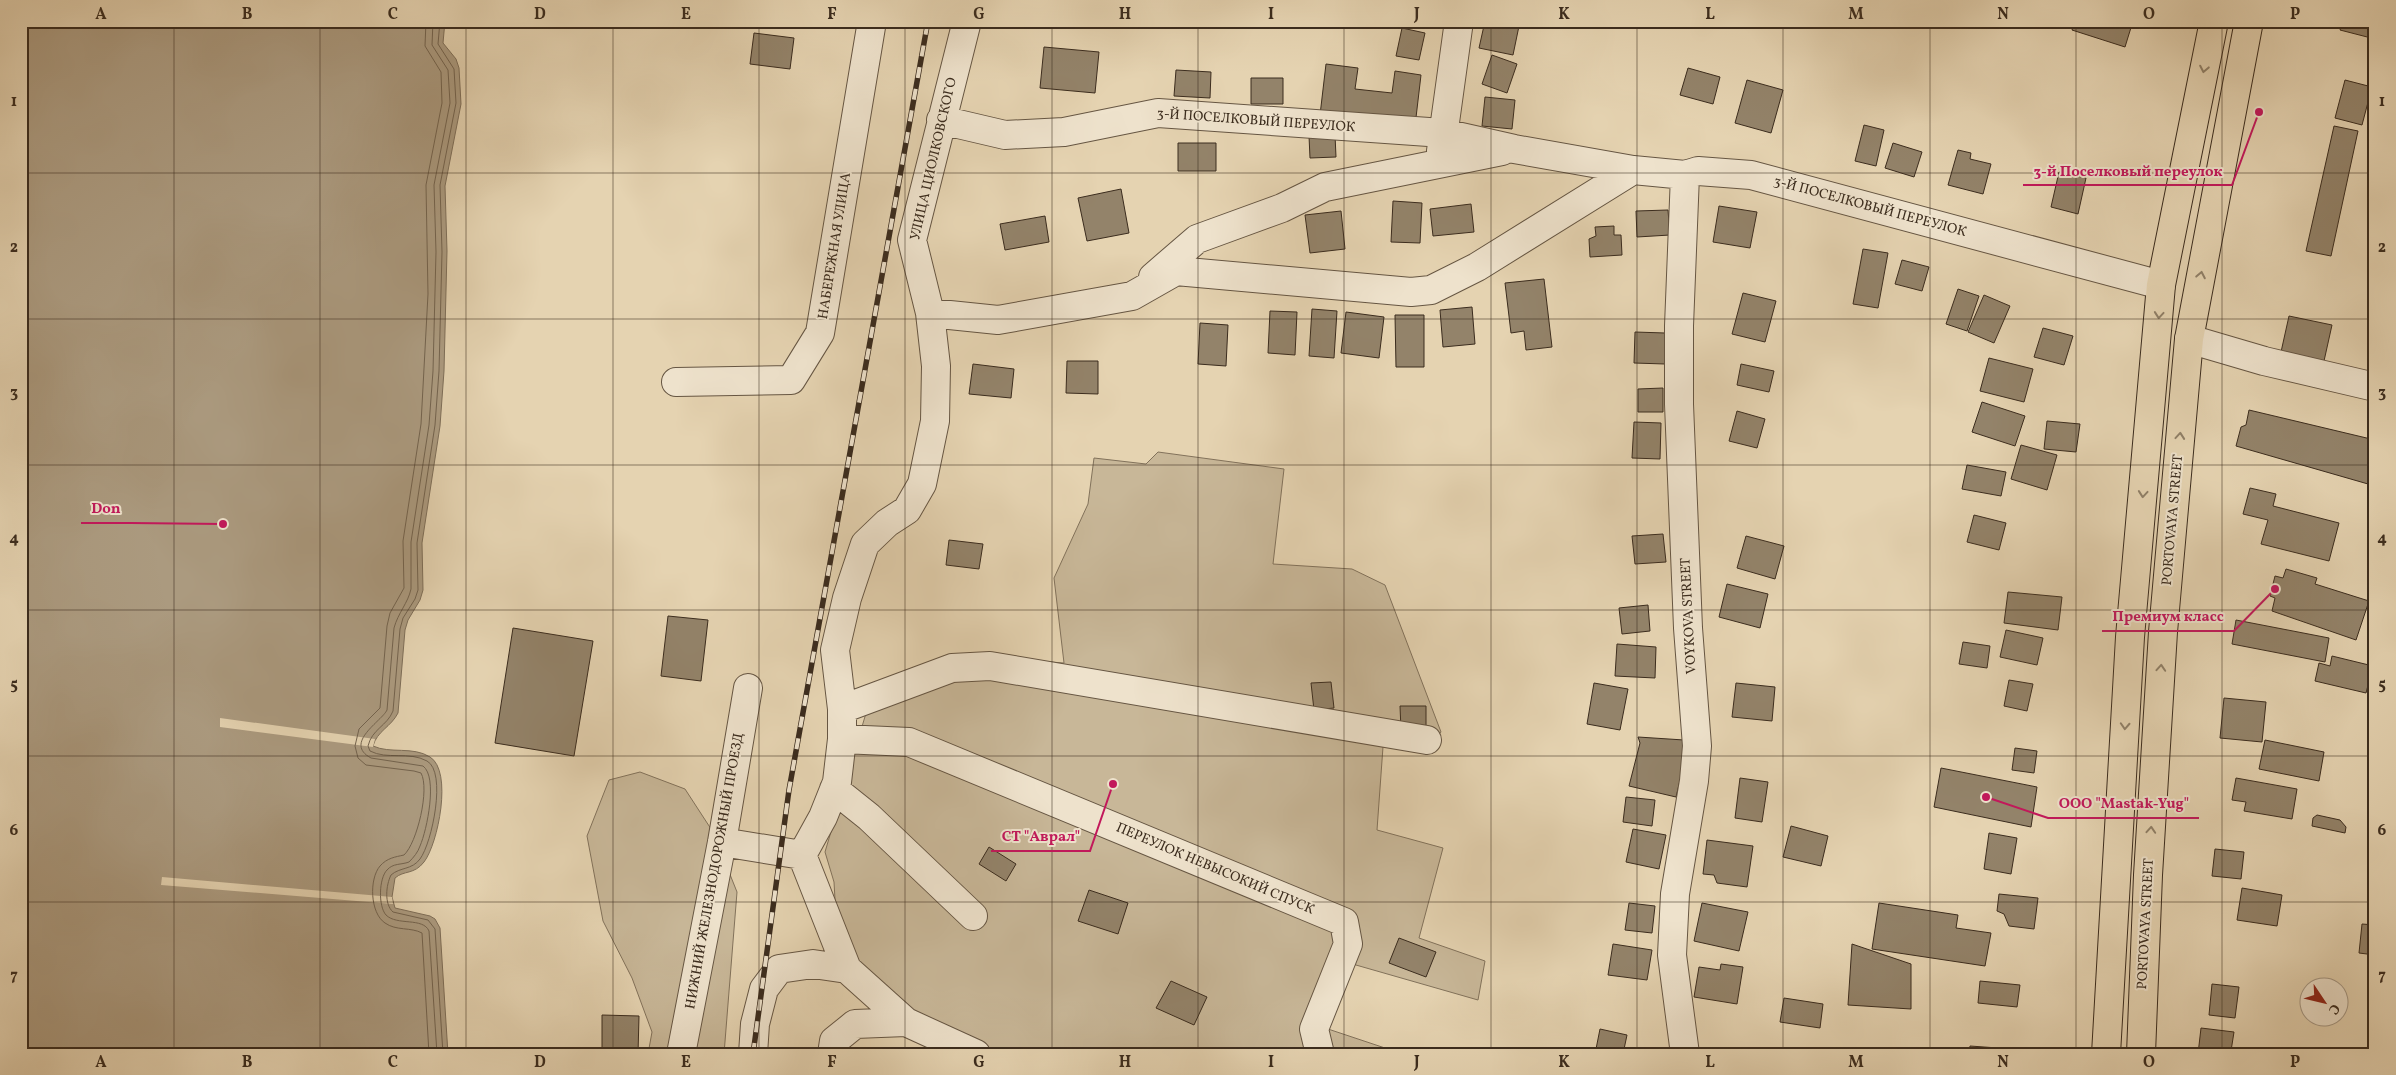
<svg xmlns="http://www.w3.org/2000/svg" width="2396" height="1075" font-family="Vollkorn,serif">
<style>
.green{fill:#c8b798;stroke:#82725b}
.water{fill:#ab9a7f;stroke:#7e6e58}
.pier{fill:#e5d3b1}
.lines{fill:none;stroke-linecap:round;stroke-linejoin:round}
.shore{stroke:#73634e;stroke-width:1}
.building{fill:#93836a;stroke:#3b2c1e}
.minor-casing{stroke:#665643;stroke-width:30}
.major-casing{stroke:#3b2c1e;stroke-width:30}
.minor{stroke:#eee2cc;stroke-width:28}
.major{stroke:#e5d3b1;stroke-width:28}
.rail-casing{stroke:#3b2c1e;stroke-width:5.5}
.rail{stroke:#eee2cc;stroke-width:4;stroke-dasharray:11;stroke-linecap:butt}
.oneway{stroke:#908068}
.grid{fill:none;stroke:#3b2c1e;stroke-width:1;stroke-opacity:0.55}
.labels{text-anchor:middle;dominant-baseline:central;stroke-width:4;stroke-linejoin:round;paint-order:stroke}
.street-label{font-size:14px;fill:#3b2c1e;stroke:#eee2cc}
.leader{fill:none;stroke:#c2185b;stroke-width:2}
.callout-dot{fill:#c2185b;stroke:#eee2cc;stroke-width:2}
.callout-label{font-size:15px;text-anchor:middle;font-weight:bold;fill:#c2185b;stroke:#eee2cc;stroke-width:4;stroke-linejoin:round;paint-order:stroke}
.neatline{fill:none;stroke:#3b2c1e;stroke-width:2}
.grid-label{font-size:16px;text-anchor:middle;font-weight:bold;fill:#3b2c1e}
</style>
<rect width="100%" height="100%" fill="#e5d3b1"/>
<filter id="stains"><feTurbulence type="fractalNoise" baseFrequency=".004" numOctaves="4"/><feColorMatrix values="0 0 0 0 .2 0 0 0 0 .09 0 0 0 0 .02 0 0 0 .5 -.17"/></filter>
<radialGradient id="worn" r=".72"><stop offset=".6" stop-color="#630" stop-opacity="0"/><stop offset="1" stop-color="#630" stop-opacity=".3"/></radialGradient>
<path class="green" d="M 1158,452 L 1284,469 L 1273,564 L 1352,569 L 1385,585 L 1441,732 L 1436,738 L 1384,733 L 1377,830 L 1443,848 L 1419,938 L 1485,961 L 1478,1000 L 1342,961 L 1322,1027 L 1403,1054 L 993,1054 L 939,1029 L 838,952 L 834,882 L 825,852 L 874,686 L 957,655 L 1064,663 L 1054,578 L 1088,504 L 1094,458 L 1146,464 Z
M 640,772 L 685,789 L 713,832 L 737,892 L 724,1054 L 648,1054 L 652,1032 L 632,978 L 603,921 L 587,836 L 609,780 Z"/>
<path class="water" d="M 21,21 L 445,21 L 443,43 L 456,59 L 459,68 L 461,104 L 445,186 L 447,251 L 444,371 L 440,426 L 422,543 L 423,590 L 420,600 L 408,620 L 405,630 L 398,713 C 391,727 377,731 373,746 C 390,754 413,746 430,757 C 453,771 438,844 424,862 C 414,875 404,870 395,878 L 392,897 L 395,908 L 430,916 L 435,919 L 440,928 L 448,1054 L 21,1054 Z"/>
<path class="pier" d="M 220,718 L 375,739 L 373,747 L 220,727 Z
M 162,877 L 392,897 L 393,904 L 161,885 Z"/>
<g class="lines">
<path class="shore" d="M 426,21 L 425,46 L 441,72 L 442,103 L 426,185 L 428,294 L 421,424 L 403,541 L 404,588 L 390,613 L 387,626 L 380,708 L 359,729 L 355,746 L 358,758 L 366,765 L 414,771 L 421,773 C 430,789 417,843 404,855 C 395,857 387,858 380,866 C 369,879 370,913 385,923 C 396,931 411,927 422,933 L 429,1054
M 433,21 L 432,45 L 448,70 L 450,103 L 434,185 L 436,252 L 433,371 L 429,425 L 411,542 L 411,589 C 408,603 398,613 394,628 L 387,710 C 382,721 343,743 371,758 L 423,766 C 438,777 427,830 420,846 C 418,852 414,857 409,862 C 401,865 393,863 387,870 C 379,878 378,906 386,915 C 397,926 423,917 429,931 L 437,1054
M 440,21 L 438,44 L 454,69 L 456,103 L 440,185 L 442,252 L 439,371 L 435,425 L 417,543 L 418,590 L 415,599 L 403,618 L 400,629 L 393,711 C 387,726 372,729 368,746 L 370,751 C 387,760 409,751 427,761 C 447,772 432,843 420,859 C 412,870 400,867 391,875 C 386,885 384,904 393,912 L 428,920 L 435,929 L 443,1054"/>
</g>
<path class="building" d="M 1485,21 L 1519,26 L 1513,55 L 1479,48 Z
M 2075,21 L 2133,21 L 2125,47 L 2072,30 Z
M 2343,21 L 2375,21 L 2375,39 L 2340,30 Z
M 1402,28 L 1425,33 L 1419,60 L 1396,56 Z
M 754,33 L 794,38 L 790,69 L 750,64 Z
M 1044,47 L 1099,52 L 1095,93 L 1040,88 Z
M 1492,55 L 1517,64 L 1507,93 L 1482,84 Z
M 1326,64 L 1358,68 L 1355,89 L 1392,93 L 1395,71 L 1421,75 L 1415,126 L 1320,115 Z
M 1688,68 L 1720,77 L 1713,104 L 1680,95 Z
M 1176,70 L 1211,72 L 1210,98 L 1174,96 Z
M 1251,78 L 1283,78 L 1283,104 L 1251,104 Z
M 1747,80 L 1783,90 L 1771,133 L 1735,123 Z
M 2345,80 L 2372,87 L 2362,125 L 2335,118 Z
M 1485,97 L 1515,100 L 1512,129 L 1482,126 Z
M 1864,125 L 1884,130 L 1876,166 L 1855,161 Z
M 2334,126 L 2358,131 L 2331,256 L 2306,251 Z
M 1335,135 L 1336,157 L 1310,158 L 1309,136 Z
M 1178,143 L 1216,143 L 1216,171 L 1178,171 Z
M 1893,143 L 1922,152 L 1914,177 L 1885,168 Z
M 1958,150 L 1971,153 L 1970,159 L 1991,164 L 1983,194 L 1948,185 Z
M 2059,172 L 2086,178 L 2078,214 L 2051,207 Z
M 1121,189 L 1129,233 L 1087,241 L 1078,198 Z
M 1393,201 L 1422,203 L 1420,243 L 1391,242 Z
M 1471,204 L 1474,232 L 1433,236 L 1430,209 Z
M 1719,206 L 1757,212 L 1750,248 L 1713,242 Z
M 1668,210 L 1670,235 L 1637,237 L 1636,211 Z
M 1341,211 L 1345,249 L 1310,253 L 1305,215 Z
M 1045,216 L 1049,242 L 1005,250 L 1000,224 Z
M 1614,226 L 1614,235 L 1621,235 L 1622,255 L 1590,257 L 1589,239 L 1596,236 L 1595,227 Z
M 1863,249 L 1888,253 L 1878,308 L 1853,304 Z
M 1902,260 L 1929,267 L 1922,291 L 1895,284 Z
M 1544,279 L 1552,347 L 1526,350 L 1524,331 L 1511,333 L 1505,283 Z
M 1958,289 L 1979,296 L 1967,331 L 1946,324 Z
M 1743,293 L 1776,301 L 1765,342 L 1732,334 Z
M 1984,295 L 2010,306 L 1994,343 L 1968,332 Z
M 1472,307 L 1475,344 L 1443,347 L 1440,310 Z
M 1312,309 L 1337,311 L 1334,358 L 1309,356 Z
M 1270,311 L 1297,312 L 1295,355 L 1268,353 Z
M 1346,312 L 1384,317 L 1379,358 L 1341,353 Z
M 1395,315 L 1424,315 L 1424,367 L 1396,367 Z
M 2289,316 L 2332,325 L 2324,361 L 2281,352 Z
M 1200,323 L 1228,325 L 1226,366 L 1198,364 Z
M 2043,328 L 2073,336 L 2064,365 L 2034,357 Z
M 1635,332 L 1665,333 L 1665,364 L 1634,363 Z
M 2373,356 L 2375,356 L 2375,380 L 2367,378 Z
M 1989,358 L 2033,369 L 2024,402 L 1980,391 Z
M 1067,361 L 1098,361 L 1098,394 L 1066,393 Z
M 973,364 L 1014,369 L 1011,398 L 969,394 Z
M 1741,364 L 1774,371 L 1769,392 L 1737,385 Z
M 1663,388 L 1663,412 L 1638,412 L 1638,389 Z
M 1982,402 L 2025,416 L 2015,446 L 1972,432 Z
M 2249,410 L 2375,440 L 2375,486 L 2236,446 L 2241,427 L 2246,425 Z
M 1737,411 L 1765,419 L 1757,448 L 1729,441 Z
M 2047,421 L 2080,424 L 2076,452 L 2044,449 Z
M 1634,422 L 1661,423 L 1660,459 L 1632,458 Z
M 2021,445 L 2057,455 L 2047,490 L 2011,479 Z
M 1967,465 L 2006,472 L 2001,496 L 1962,489 Z
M 2250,488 L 2276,494 L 2273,506 L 2339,523 L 2329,561 L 2261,544 L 2268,520 L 2243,514 Z
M 1974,515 L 2006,523 L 1999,550 L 1967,542 Z
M 1663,534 L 1666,562 L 1635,564 L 1632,536 Z
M 1746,536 L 1784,546 L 1775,579 L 1737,568 Z
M 949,540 L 983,544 L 979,569 L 946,565 Z
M 2286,569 L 2317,578 L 2315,584 L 2369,601 L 2356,640 L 2272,611 L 2275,598 L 2270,596 L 2275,576 L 2283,578 Z
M 1727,584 L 1768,594 L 1760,628 L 1719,617 Z
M 2008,592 L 2062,597 L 2058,630 L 2004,623 Z
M 1648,605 L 1650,631 L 1622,634 L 1619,608 Z
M 668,616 L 708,620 L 701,681 L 661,676 Z
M 2236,620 L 2329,638 L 2325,662 L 2232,644 Z
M 513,628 L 593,641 L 574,756 L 495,743 Z
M 2006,630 L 2043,638 L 2037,665 L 2000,657 Z
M 1963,642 L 1990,646 L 1987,668 L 1959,664 Z
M 1617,644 L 1656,647 L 1655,678 L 1615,676 Z
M 2332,656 L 2373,666 L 2366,693 L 2315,681 L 2319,663 L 2330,666 Z
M 2009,680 L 2033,684 L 2027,711 L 2004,706 Z
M 1331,682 L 1334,708 L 1314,710 L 1311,683 Z
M 1594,683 L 1628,689 L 1620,730 L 1587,724 Z
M 1736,683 L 1775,687 L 1772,721 L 1732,717 Z
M 2224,698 L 2266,702 L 2262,742 L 2220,738 Z
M 1400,706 L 1426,706 L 1426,729 L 1401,730 Z
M 1638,737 L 1684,740 L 1687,752 L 1676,797 L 1629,786 L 1640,743 Z
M 2265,740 L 2324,752 L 2319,781 L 2259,769 Z
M 2015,748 L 2037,751 L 2034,773 L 2012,770 Z
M 1941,768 L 2037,787 L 2031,827 L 1934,807 Z
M 1740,778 L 1768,782 L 1762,822 L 1735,818 Z
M 2236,778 L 2297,789 L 2292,819 L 2244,811 L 2246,802 L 2232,800 Z
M 1626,797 L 1655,800 L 1652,826 L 1623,822 Z
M 2317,815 L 2340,820 L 2346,827 L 2345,833 L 2312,826 L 2313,818 Z
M 1791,826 L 1828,836 L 1821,866 L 1783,857 Z
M 1633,829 L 1666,835 L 1659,869 L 1626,862 Z
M 1989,833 L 2017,838 L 2011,874 L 1984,869 Z
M 1707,840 L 1753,846 L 1747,887 L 1717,883 L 1714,875 L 1703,874 Z
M 989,847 L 1016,864 L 1006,881 L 979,864 Z
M 2215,849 L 2244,852 L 2241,879 L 2212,876 Z
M 2242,888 L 2282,895 L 2277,926 L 2237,920 Z
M 1089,890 L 1128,903 L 1118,934 L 1078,921 Z
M 1999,894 L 2038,898 L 2034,929 L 2009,926 L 2004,914 L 1997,911 Z
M 1629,903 L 1655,906 L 1652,933 L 1625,930 Z
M 1702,903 L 1748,912 L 1739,951 L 1694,941 Z
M 1879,903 L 1958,915 L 1956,928 L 1991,933 L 1985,966 L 1872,949 Z
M 2362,924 L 2375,925 L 2375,955 L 2359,953 Z
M 1399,938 L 1436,952 L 1426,977 L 1389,963 Z
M 1613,944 L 1652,950 L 1647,980 L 1608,975 Z
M 1852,944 L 1911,964 L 1911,1009 L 1848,1005 Z
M 1721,964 L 1743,967 L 1737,1004 L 1694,997 L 1699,967 L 1720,970 Z
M 1171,981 L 1207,997 L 1194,1025 L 1156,1008 Z
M 1980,981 L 2020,985 L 2017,1007 L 1978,1003 Z
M 2212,984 L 2239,987 L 2235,1018 L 2209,1015 Z
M 1784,998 L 1823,1004 L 1820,1028 L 1780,1022 Z
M 602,1015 L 639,1016 L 638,1054 L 602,1054 Z
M 2201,1028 L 2234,1032 L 2231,1051 L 2247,1054 L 2198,1054 Z
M 1600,1029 L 1627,1035 L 1623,1054 L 1595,1054 Z
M 1970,1046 L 1998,1048 L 1998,1054 L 1969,1054 Z
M 1716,1049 L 1750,1051 L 1749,1054 L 1716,1054 Z"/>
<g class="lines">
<defs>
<path id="minor" d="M 967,21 L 912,240 L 930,313 L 936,366 L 935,421 L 922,484 L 907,510 L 887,523 L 865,544 L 847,598 L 835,650 L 842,709 L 842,739 L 837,782 L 823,817 L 802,855 L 847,969 L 906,1022 L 976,1054
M 941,120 L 1005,135 L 1064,132 L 1158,113 L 1443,133 L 1514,149 L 1633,170 L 1685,175 L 1698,171 L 1751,175 L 2161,285
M 1441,151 L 1459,21
M 1685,175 L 1679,326 L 1679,404 L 1688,628 L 1697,746 L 1694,781 L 1675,894 L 1672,955 L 1685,1054
M 1153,277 L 1197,239 L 1282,208 L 1325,187 L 1502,151
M 930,313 L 998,320 L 1132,296 L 1176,271 L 1411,292 L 1431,290 L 1477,267 L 1633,170
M 2189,339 L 2264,361 L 2375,387
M 676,382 L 791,380 L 820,333 L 872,21
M 842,709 L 952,668 L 990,666 L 1427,740
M 842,739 L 909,742 L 1344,922 L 1348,944 L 1314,1029 L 1320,1054
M 834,789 L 869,817 L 973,916
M 722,842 L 802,855
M 681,1054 L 722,842 L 748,688
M 753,1054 L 755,1024 L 764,989 L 779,969 L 813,964 L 847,969
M 832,1054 L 834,1041 L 855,1024 L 906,1022"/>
<path id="major" d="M 2106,1054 L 2130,637 L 2161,285 L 2214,21
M 2141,1054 L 2148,875 L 2163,632 L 2189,339 L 2249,21"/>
</defs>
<use href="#minor" class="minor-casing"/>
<use href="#major" class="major-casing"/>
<use href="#minor" class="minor"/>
<use href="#major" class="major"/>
<defs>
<path id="rail" d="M 753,1054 L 789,790 L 928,21"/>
</defs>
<use href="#rail" class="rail-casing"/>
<use href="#rail" class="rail"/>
</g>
<defs><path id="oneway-chevron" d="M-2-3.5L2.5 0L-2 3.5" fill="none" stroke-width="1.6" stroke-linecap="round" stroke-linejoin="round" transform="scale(1.25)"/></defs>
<g class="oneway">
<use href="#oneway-chevron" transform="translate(2204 69) rotate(101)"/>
<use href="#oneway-chevron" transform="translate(2201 275) rotate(-79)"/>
<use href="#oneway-chevron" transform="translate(2159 315) rotate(95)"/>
<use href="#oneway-chevron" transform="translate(2180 436) rotate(-85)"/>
<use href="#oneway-chevron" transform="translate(2143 494) rotate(95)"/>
<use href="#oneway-chevron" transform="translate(2161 668) rotate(-86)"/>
<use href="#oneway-chevron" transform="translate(2125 726) rotate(93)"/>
<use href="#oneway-chevron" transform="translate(2151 830) rotate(-86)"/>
</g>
<path class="grid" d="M 174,21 L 174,1054M 320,21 L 320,1054M 466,21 L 466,1054M 613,21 L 613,1054M 759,21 L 759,1054M 905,21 L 905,1054M 1052,21 L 1052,1054M 1198,21 L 1198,1054M 1344,21 L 1344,1054M 1491,21 L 1491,1054M 1637,21 L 1637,1054M 1783,21 L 1783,1054M 1930,21 L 1930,1054M 2076,21 L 2076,1054M 2222,21 L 2222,1054M 21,173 L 2375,173M 21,319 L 2375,319M 21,465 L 2375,465M 21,610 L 2375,610M 21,756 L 2375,756M 21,902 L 2375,902"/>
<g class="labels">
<g class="street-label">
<text transform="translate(1256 121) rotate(4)">3-Й ПОСЕЛКОВЫЙ ПЕРЕУЛОК</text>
<text transform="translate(934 159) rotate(-77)">УЛИЦА ЦИОЛКОВСКОГО</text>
<text transform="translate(1870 207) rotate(15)">3-Й ПОСЕЛКОВЫЙ ПЕРЕУЛОК</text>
<text transform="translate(835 246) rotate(-81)">НАБЕРЕЖНАЯ УЛИЦА</text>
<text transform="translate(2173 520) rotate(-85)">PORTOVAYA STREET</text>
<text transform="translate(1689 616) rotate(-93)">VOYKOVA STREET</text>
<text transform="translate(1215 869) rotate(23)">ПЕРЕУЛОК НЕВЫСОКИЙ СПУСК</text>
<text transform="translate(715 871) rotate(-80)">НИЖНИЙ ЖЕЛЕЗНОДОРОЖНЫЙ ПРОЕЗД</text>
<text transform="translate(2146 924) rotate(-87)">PORTOVAYA STREET</text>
</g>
</g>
<path class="leader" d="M2259 112L2232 185H2023M223 524L131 523H81M2275 589L2234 631H2102M1986 797L2048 818H2199M1113 784L1090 851H991"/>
<g class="callout-dot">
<circle cx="2259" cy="112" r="5"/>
<circle cx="223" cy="524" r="5"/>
<circle cx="2275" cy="589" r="5"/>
<circle cx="1986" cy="797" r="5"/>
<circle cx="1113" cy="784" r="5"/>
</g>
<g class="callout-label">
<text x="2128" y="176">3-й Поселковый переулок</text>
<text x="106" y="513">Don</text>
<text x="2168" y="621">Премиум класс</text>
<text x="2124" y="808">OOO "Mastak-Yug"</text>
<text x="1041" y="841">СТ "Аврал"</text>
</g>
<rect width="2396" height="1075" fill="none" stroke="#e5d3b1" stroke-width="55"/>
<g transform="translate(2324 1002) rotate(125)"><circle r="24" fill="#eee2cc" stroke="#a69986"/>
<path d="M0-4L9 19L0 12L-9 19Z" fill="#8f2418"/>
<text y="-8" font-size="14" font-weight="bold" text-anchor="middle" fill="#3b2c1e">С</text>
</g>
<rect x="28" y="28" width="2340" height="1020" class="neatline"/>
<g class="grid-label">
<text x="101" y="19">A</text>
<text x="247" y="19">B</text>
<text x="393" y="19">C</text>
<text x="540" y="19">D</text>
<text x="686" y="19">E</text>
<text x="832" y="19">F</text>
<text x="979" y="19">G</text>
<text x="1125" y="19">H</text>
<text x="1271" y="19">I</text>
<text x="1417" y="19">J</text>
<text x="1564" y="19">K</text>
<text x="1710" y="19">L</text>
<text x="1856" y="19">M</text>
<text x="2003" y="19">N</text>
<text x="2149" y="19">O</text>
<text x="2295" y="19">P</text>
<text x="14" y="106">1</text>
<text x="2382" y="106">1</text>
<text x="14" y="252">2</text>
<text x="2382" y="252">2</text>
<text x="14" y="397">3</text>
<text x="2382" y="397">3</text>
<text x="14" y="543">4</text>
<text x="2382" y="543">4</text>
<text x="14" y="689">5</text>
<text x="2382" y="689">5</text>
<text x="14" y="835">6</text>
<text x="2382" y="835">6</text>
<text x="14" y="980">7</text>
<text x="2382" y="980">7</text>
<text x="101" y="1067">A</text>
<text x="247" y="1067">B</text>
<text x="393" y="1067">C</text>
<text x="540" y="1067">D</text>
<text x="686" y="1067">E</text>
<text x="832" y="1067">F</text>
<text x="979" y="1067">G</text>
<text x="1125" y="1067">H</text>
<text x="1271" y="1067">I</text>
<text x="1417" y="1067">J</text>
<text x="1564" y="1067">K</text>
<text x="1710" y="1067">L</text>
<text x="1856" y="1067">M</text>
<text x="2003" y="1067">N</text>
<text x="2149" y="1067">O</text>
<text x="2295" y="1067">P</text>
</g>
<rect width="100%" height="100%" filter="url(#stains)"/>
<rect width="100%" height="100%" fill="url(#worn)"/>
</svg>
